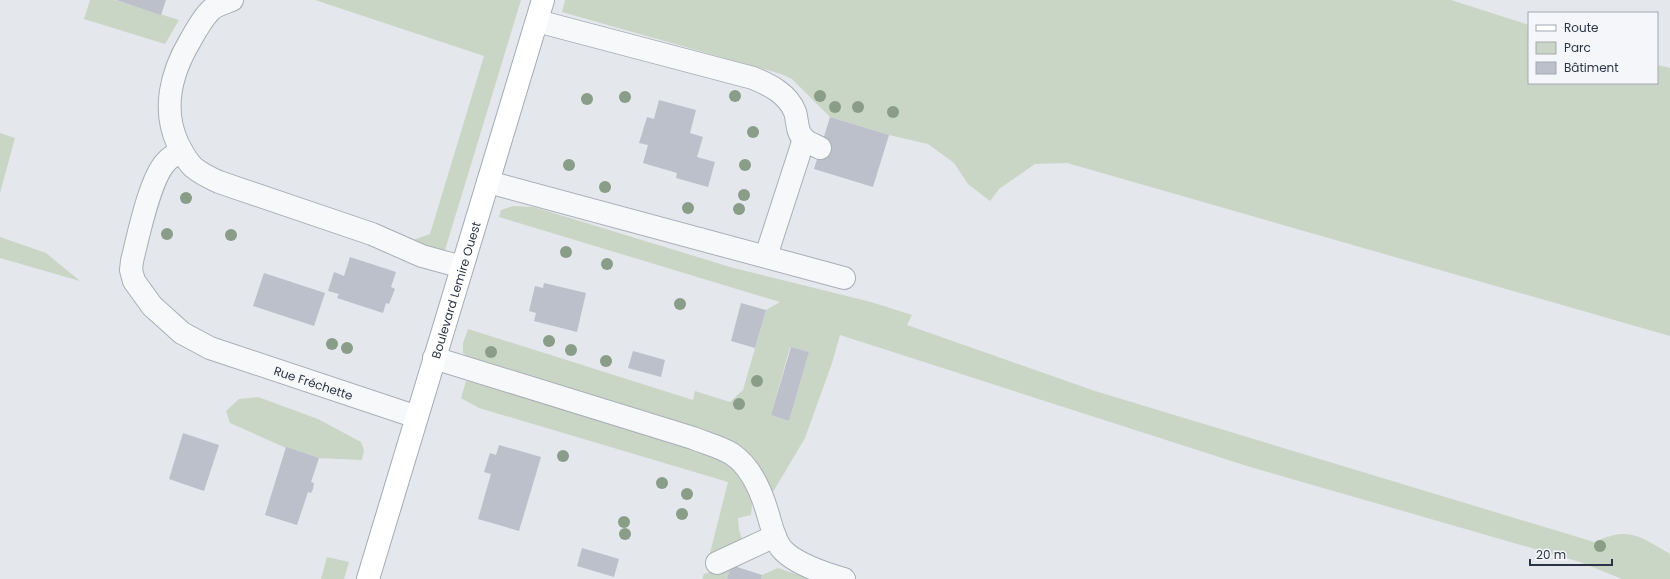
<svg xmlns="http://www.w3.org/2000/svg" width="1670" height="579" font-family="Poppins,sans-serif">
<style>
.green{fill:#c9d6c5;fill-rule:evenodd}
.building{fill:#bbc0ca}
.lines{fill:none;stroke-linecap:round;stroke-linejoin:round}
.minor-casing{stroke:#a9aeb7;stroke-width:24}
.major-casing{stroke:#a3abb8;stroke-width:24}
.minor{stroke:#f7f8fa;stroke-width:22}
.major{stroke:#fff;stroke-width:22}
.tree{fill:#899d89}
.labels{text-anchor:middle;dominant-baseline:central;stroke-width:3.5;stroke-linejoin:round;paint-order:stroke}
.street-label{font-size:12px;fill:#2b3445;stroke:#f4f6f9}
</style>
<rect width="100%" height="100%" fill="#e4e7ec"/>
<path class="green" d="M 90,0 L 115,0 L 179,20 L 165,44 L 84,19 Z
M 315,0 L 521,0 L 445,250 L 437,253 L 410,241 L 430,234 L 484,56 Z
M 565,0 L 1451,0 L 1529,25 L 1529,83 L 1657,83 L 1657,65 L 1670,68 L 1670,336 L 1067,163 L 1035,164 L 999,189 L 990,201 L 968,184 L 954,163 L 928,144 L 889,135 L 830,117 L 792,79 L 781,74 L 562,12 Z
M 0,133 L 15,138 L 0,193 Z
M 513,206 L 534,207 L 730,267 L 871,302 L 912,315 L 907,325 L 1095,391 L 1594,542 C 1630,526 1639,536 1670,554 L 1670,579 L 1622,579 L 1580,562 L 1247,466 L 840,335 L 832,363 L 805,438 L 773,492 L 754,465 L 471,360 L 463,353 L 463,343 L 468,329 L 693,400 L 695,391 L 730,402 L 743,390 L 766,310 L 780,302 L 499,217 L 501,210 ZM 790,347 L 809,352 L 789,421 L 771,415 Z
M 0,237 L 46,253 L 80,281 L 0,258 Z
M 466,381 L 489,385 L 724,458 L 744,475 L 753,496 L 751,515 L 738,518 L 739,530 L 742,539 L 725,551 L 709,557 L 728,482 L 479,408 L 461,398 Z
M 258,397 L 318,419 L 361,442 L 364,450 L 362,460 L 319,458 L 286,448 L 230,423 L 226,411 L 239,399 Z
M 327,557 L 349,562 L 344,579 L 321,579 Z
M 731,565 L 727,579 L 702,579 L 704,574 Z
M 778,568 L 810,579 L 761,579 L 762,575 Z"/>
<path class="building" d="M 116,0 L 166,0 L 161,15 Z
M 659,100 L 696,110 L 690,133 L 703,137 L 697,157 L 715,162 L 708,187 L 676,178 L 677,173 L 643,163 L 648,145 L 639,143 L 647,117 L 654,119 Z
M 830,117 L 889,135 L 873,187 L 814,169 Z
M 350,257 L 396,272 L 391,287 L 395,289 L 389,304 L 386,303 L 383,313 L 337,298 L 339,294 L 328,291 L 334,272 L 344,276 Z
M 264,273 L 325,293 L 314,326 L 253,306 Z
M 544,283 L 586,293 L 577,332 L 534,321 L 536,313 L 529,311 L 535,286 L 543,288 Z
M 741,303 L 766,310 L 755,348 L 731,341 Z
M 791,347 L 809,352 L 789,421 L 771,415 Z
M 633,351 L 665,360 L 661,377 L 628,368 Z
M 183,433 L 219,445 L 204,491 L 169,479 Z
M 499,445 L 541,457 L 519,531 L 478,519 L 491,474 L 484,472 L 490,453 L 496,455 Z
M 286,447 L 319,458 L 311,482 L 314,483 L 313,489 L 311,493 L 308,492 L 297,525 L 265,515 Z
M 582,548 L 619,559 L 614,577 L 577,566 Z
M 731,565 L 762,575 L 761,579 L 727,579 Z"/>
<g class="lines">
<defs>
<g id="minor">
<path d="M 232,0 C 225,3 215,5 210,11 C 202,19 195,32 190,41 C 171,73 162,110 178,144 C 182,152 186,160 193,167 C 200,173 210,178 219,182 L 372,234 L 422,256 L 462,267"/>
<path d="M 537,21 L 753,78 C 770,85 788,94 795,112 C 798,121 796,132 804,139 C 808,143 815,145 820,148"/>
<path id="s1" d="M 182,152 C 176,154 170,157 166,162 C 150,178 138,237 132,261 L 131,270 L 134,281 L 152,306 L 182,333 L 210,348 L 417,417"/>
<path d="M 488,182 L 844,278"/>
<path d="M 766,256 L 804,139"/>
<path d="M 434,358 L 693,438 C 705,443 721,447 732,454 C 750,466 761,491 767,511 C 771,523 773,537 781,548 C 793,563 826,574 844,579"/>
<path d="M 717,563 L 775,536"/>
</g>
<g id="major">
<path id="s2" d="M 368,579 L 543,0"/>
</g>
</defs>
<use href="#minor" class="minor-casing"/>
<use href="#major" class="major-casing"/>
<use href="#minor" class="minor"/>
<use href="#major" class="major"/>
</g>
<g class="tree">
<circle cx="735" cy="96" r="6"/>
<circle cx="820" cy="96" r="6"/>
<circle cx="625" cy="97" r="6"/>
<circle cx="587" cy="99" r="6"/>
<circle cx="835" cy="107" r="6"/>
<circle cx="858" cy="107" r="6"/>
<circle cx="893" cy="112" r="6"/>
<circle cx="753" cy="132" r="6"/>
<circle cx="569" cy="165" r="6"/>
<circle cx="745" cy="165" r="6"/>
<circle cx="605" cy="187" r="6"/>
<circle cx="744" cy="195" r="6"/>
<circle cx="186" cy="198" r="6"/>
<circle cx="688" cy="208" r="6"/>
<circle cx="739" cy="209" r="6"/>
<circle cx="167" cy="234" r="6"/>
<circle cx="231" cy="235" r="6"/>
<circle cx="566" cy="252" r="6"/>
<circle cx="607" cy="264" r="6"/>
<circle cx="680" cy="304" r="6"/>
<circle cx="549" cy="341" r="6"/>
<circle cx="332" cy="344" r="6"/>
<circle cx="347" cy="348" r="6"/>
<circle cx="571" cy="350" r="6"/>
<circle cx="491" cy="352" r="6"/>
<circle cx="606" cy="361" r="6"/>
<circle cx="757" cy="381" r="6"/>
<circle cx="739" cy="404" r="6"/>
<circle cx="563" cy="456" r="6"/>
<circle cx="662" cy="483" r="6"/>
<circle cx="687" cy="494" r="6"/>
<circle cx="682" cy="514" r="6"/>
<circle cx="624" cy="522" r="6"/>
<circle cx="625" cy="534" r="6"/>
<circle cx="1600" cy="546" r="6"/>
</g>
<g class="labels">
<g class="street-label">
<text stroke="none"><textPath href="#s2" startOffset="302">Boulevard Lemire Ouest</textPath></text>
<text stroke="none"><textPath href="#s1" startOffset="357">Rue Fréchette</textPath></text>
</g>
</g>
<rect x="1528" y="12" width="130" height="72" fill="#f4f6f9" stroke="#a4a8b1"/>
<rect x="1536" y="25" width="20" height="6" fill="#ffffff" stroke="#a4a8b1"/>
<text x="1564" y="32" font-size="12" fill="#2b3445">Route</text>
<rect x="1536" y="42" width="20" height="12" fill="#c9d6c5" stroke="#a4a8b1"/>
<text x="1564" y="52" font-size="12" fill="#2b3445">Parc</text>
<rect x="1536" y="62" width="20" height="12" fill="#bbc0ca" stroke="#a4a8b1"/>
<text x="1564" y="72" font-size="12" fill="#2b3445">Bâtiment</text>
<path d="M1530 559v6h82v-6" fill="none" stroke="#2b3445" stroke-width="2"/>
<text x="1536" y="559" font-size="12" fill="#2b3445" stroke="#f4f6f9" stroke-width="3" paint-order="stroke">20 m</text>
</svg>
